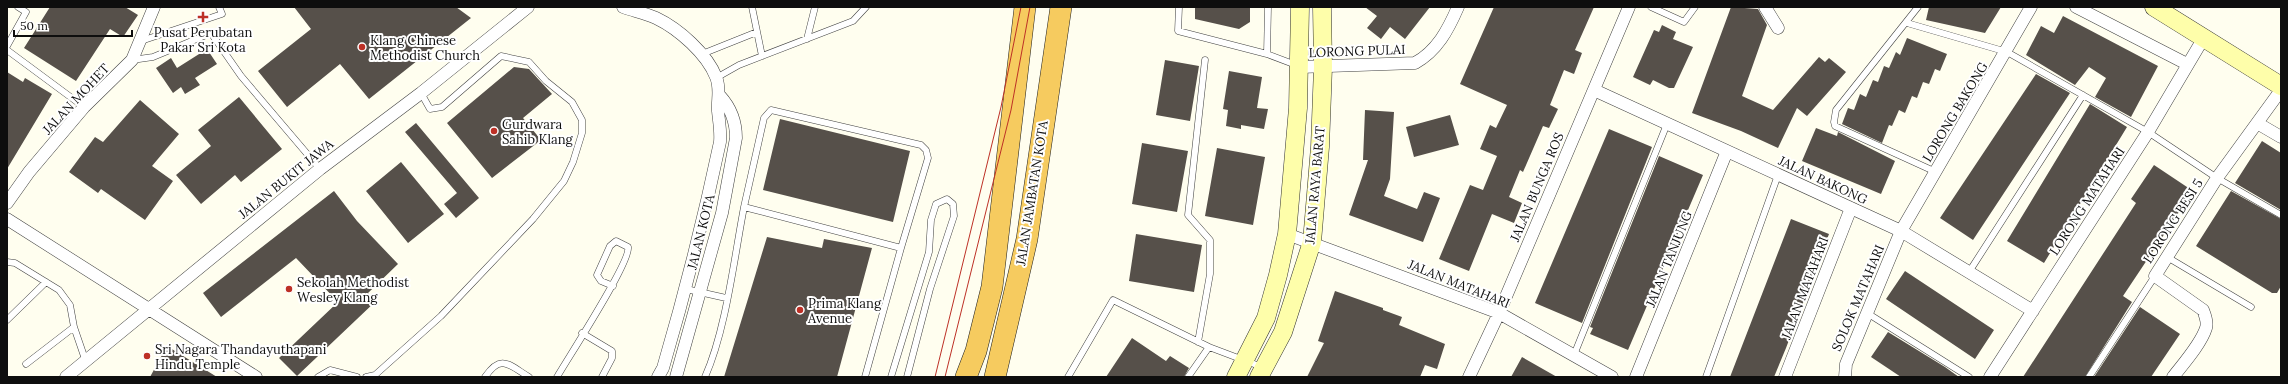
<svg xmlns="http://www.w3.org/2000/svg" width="2288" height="384" font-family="Lora,serif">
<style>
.building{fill:#56504a}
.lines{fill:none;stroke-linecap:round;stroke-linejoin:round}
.service-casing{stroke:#414141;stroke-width:7}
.minor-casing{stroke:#414141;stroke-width:13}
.secondary-casing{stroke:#303030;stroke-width:19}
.trunk-casing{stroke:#1f1f1f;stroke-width:22}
.service{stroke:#fff;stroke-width:6}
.minor{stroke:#fff;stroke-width:12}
.secondary{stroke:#fefeaa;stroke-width:18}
.trunk{stroke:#f6cb5f;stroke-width:21}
.tram{stroke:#bd3026;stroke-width:1}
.poi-dot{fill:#bd3026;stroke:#fff;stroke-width:1.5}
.labels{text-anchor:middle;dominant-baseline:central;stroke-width:4;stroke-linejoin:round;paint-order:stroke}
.poi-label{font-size:13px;fill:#0e0e0e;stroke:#fff;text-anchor:start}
.street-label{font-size:13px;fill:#0e0e0e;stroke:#fff}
</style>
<rect width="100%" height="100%" fill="#fffeef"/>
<path class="building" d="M 50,7 L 125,7 L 138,15 L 123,37 L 110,29 L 76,81 L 24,48 Z
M 294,7 L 456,7 L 471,18 L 369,99 L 340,64 L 287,107 L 258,71 L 311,29 Z
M 1195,7 L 1250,7 L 1250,22 L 1239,29 L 1195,19 Z
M 1365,7 L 1430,7 L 1405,39 L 1390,27 L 1381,39 L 1367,28 L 1377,16 Z
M 1494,7 L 1594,7 L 1575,50 L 1582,53 L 1574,74 L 1564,70 L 1550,105 L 1558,109 L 1549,128 L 1543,126 L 1523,172 L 1520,170 L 1509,197 L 1522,203 L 1514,223 L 1492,214 L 1469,271 L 1439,259 L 1470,185 L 1483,190 L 1497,156 L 1480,149 L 1490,125 L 1496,128 L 1507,105 L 1460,84 Z
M 1731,7 L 1758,9 L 1767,25 L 1742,96 L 1773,110 L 1819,57 L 1825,62 L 1829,58 L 1846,72 L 1807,116 L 1797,108 L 1778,148 L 1741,131 L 1692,113 Z
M 1929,7 L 2001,7 L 1985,33 L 1926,20 Z
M 2063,16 L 2158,66 L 2131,117 L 2095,97 L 2106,78 L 2089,67 L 2075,85 L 2026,55 L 2041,26 L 2054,33 Z
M 1662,25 L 1676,32 L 1673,39 L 1693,47 L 1674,88 L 1669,88 L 1653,80 L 1650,85 L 1633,77 L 1654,30 L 1659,32 Z
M 1907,38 L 1947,54 L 1940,71 L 1935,69 L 1929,84 L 1923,82 L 1917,98 L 1912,96 L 1905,113 L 1899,110 L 1892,126 L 1889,125 L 1882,143 L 1842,124 L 1848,108 L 1854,110 L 1860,94 L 1866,97 L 1873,80 L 1878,82 L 1884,66 L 1889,68 L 1896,52 L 1900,55 Z
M 207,49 L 217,64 L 195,78 L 200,85 L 185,94 L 181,87 L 173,93 L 156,68 L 171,58 L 177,68 Z
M 1165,60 L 1199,66 L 1190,121 L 1156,115 Z
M 514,67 L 529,69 L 552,94 L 523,118 L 541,140 L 492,178 L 447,123 Z
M 1229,71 L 1262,77 L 1257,108 L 1268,109 L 1264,129 L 1241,125 L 1241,129 L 1226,126 L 1228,110 L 1223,109 Z
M 7,72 L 23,82 L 25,78 L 52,94 L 7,169 Z
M 2036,74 L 2070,93 L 1973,240 L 1940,218 Z
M 239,97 L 282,149 L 241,182 L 235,175 L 201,204 L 176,175 L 211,146 L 198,130 Z
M 140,100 L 179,134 L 152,166 L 173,181 L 145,220 L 101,189 L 98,193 L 69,172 L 95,137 L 103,142 Z
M 2090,104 L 2127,127 L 2044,263 L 2007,241 Z
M 1365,110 L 1394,112 L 1390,179 L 1384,196 L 1417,209 L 1424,192 L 1440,198 L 1423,242 L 1349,215 L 1368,160 L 1363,160 Z
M 1450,115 L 1459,145 L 1414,157 L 1406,127 Z
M 780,119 L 910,151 L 893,222 L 763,190 Z
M 416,123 L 479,198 L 456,218 L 444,204 L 457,193 L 405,132 Z
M 1816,128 L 1837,136 L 1838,132 L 1895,161 L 1881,194 L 1802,161 Z
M 1609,129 L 1652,147 L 1582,323 L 1535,303 Z
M 2262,141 L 2281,153 L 2281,210 L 2235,183 Z
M 1142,143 L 1188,151 L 1177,212 L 1132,204 Z
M 1217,148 L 1265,157 L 1253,225 L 1205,216 Z
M 1659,156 L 1703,175 L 1628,350 L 1590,334 L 1593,328 L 1590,327 Z
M 401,162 L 444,214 L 408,243 L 366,191 Z
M 2154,165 L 2193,191 L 2123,296 L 2132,302 L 2085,377 L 2023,377 L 2136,203 L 2131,199 Z
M 334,191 L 357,221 L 398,264 L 368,293 L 376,301 L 297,376 L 279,358 L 338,302 L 296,258 L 221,317 L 203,293 Z
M 2231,191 L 2281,219 L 2281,286 L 2277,293 L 2272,293 L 2196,246 Z
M 1791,219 L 1829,234 L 1786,348 L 1774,377 L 1730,377 Z
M 1136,234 L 1202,245 L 1194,292 L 1129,281 Z
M 767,237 L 822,248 L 824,239 L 872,248 L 837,377 L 724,377 Z
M 1905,271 L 1994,330 L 1975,359 L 1886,299 Z
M 1335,291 L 1383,308 L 1383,310 L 1402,317 L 1399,325 L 1445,344 L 1437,369 L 1425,365 L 1420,377 L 1307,377 L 1324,343 L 1318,341 Z
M 2140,307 L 2180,334 L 2151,377 L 2094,377 Z
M 1888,332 L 1945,367 L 1959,377 L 1901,377 L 1871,357 Z
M 1132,338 L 1166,361 L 1170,356 L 1189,368 L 1184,377 L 1106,377 Z
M 167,346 L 217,377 L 150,377 Z
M 1522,357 L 1557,377 L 1511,377 Z"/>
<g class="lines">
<defs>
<path id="service" d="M 752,7 L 762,56
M 1179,7 L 1178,31 L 1267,54 L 1296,65
M 1651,7 L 1684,22 L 1695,7
M 1918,7 L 1836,110 L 1834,122 L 1835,126 L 1936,172
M 1907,23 L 2007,52 L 2148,132 L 2217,178 L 2281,215
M 807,39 L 815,7
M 141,41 L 222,14 L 219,7
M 7,46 L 26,12 L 18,7
M 7,50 L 84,107
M 702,54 L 757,32
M 1267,54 L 1268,7
M 132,60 L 153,57 L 211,33 L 241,76 L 320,169
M 716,78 L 739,65 L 853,21 L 866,7
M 744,207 L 764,118 L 771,110 L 921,145 L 926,150 L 928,158 L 901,248
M 2167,257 L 2251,307
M 7,262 L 15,263 L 59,290 L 70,305 L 74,327 L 86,362
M 1969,272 L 2083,95
M 686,289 L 726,298
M 1867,313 L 1969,377
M 7,320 L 46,282
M 582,333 L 612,351 L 612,358 L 602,377
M 1198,342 L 1210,274 L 1210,240 L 1188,215 L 1205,60
M 1209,347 L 1262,367
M 1574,355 L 1667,124
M 26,364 L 74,327
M 318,377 L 330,370 L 357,377
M 366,377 L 375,375 L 441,316 L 533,219 L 564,181 L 573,162 L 582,133 L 582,120 L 572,102 L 546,81 L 529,62 L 501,56 L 442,107 L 430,109 L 421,93
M 485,377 C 501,353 509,365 529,377
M 557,377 C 568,358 632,260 628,247 L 616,241 L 610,246 L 597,275 L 601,281 L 613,286
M 705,377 C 726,330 734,259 744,207 L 901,248 L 865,377
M 891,377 L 929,252 L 931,220 L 936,204 L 947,199 L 953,204 L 954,216 L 930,289 L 907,377
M 1068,377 L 1113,300 L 1209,347 L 1188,377
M 1706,377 L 1778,175
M 2089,377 L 2155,276"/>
<path id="minor" d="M 623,7 C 634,11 645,13 656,18 C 679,29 707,54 716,77 C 721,89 717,100 718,111 C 719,122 721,131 720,142 C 704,218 685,293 663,368 L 658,377
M 1765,7 L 1778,28
M 2076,7 L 2187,64
M 1300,67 L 1415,63 C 1437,51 1448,30 1458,7
M 1594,90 L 1901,231 L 2033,311
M 2257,123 L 2281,137
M 7,203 L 29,172 L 84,107 L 132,60 L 154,7
M 7,219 L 256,377
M 1287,234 L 1499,313 L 1612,377
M 66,377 L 320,169 L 421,93 L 528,7
M 676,377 L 722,213 L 736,138 C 736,122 731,108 720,96
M 1469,377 L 1499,313 L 1629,7
M 1636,377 L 1727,151
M 1785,377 L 1851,208
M 1845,377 L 1846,364 L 1901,231 L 2031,7
M 1990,377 L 2148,132 L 2203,39
M 2173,377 C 2183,364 2201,344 2206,328 C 2208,322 2205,315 2203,310 L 2155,276 L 2217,178 L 2281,90"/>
<path id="secondary" d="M 2154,7 L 2281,86
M 1236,377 L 1266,318 L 1278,275 L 1287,234 L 1298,108 L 1300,7
M 1259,377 L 1283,332 L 1312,242 L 1320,147 L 1323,67 L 1322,7"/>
<path id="trunk" d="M 966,377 L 976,351 L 992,287 L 1025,7
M 995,377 L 1027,239 L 1061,7"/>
</defs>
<use href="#service" class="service-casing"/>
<use href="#minor" class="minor-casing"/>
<use href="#secondary" class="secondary-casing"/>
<use href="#trunk" class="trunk-casing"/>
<use href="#service" class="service"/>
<use href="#minor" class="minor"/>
<use href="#secondary" class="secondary"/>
<use href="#trunk" class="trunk"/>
<path class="tram" d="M 935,377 L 1001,107 L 1021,7
M 945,377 L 1011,110 L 1030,7"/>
</g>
<g class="poi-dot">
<path d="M201 11h4v4h4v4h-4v4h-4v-4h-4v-4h4z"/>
<circle cx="362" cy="47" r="4"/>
<circle cx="494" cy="131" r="4"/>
<circle cx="289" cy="289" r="4"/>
<circle cx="800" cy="310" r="4"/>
<circle cx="147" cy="356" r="4"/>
</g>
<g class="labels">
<g class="poi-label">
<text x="203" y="32" text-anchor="middle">Pusat Perubatan<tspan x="203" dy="15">Pakar Sri Kota</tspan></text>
<text x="370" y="40">Klang Chinese<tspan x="370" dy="15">Methodist Church</tspan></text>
<text x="502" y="124">Gurdwara<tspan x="502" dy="15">Sahib Klang</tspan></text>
<text x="297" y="282">Sekolah Methodist<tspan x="297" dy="15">Wesley Klang</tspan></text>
<text x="808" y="303">Prima Klang<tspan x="808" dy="15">Avenue</tspan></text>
<text x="155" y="349">Sri Nagara Thandayuthapani<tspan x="155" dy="15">Hindu Temple</tspan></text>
</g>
<g class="street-label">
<text transform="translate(1357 51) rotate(-2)">LORONG PULAI</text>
<text transform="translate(76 99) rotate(-47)">JALAN MOHET</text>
<text transform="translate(1955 112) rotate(-59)">LORONG BAKONG</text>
<text transform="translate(286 179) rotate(-39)">JALAN BUKIT JAWA</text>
<text transform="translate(1823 180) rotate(25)">JALAN BAKONG</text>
<text transform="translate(1315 185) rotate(-85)">JALAN RAYA BARAT</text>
<text transform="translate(1537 187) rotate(-67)">JALAN BUNGA ROS</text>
<text transform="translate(1032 193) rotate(-81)">JALAN JAMBATAN KOTA</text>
<text transform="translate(2087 201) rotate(-57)">LORONG MATAHARI</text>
<text transform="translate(2173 221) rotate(-57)">LORONG BESI 5</text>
<text transform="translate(701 232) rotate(-76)">JALAN KOTA</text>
<text transform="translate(1669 259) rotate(-68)">JALAN TANJUNG</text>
<text transform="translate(1459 284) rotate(22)">JALAN MATAHARI</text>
<text transform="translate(1805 288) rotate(-69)">JALAN MATAHARI</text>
<text transform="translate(1858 298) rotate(-67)">SOLOK MATAHARI</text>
</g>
</g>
<rect width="2288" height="384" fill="none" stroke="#0e0e0e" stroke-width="16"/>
<path d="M14 30v6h118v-6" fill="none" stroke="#0e0e0e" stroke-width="2"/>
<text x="20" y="30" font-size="12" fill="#0e0e0e" stroke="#ffffff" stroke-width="3" paint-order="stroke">50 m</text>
</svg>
